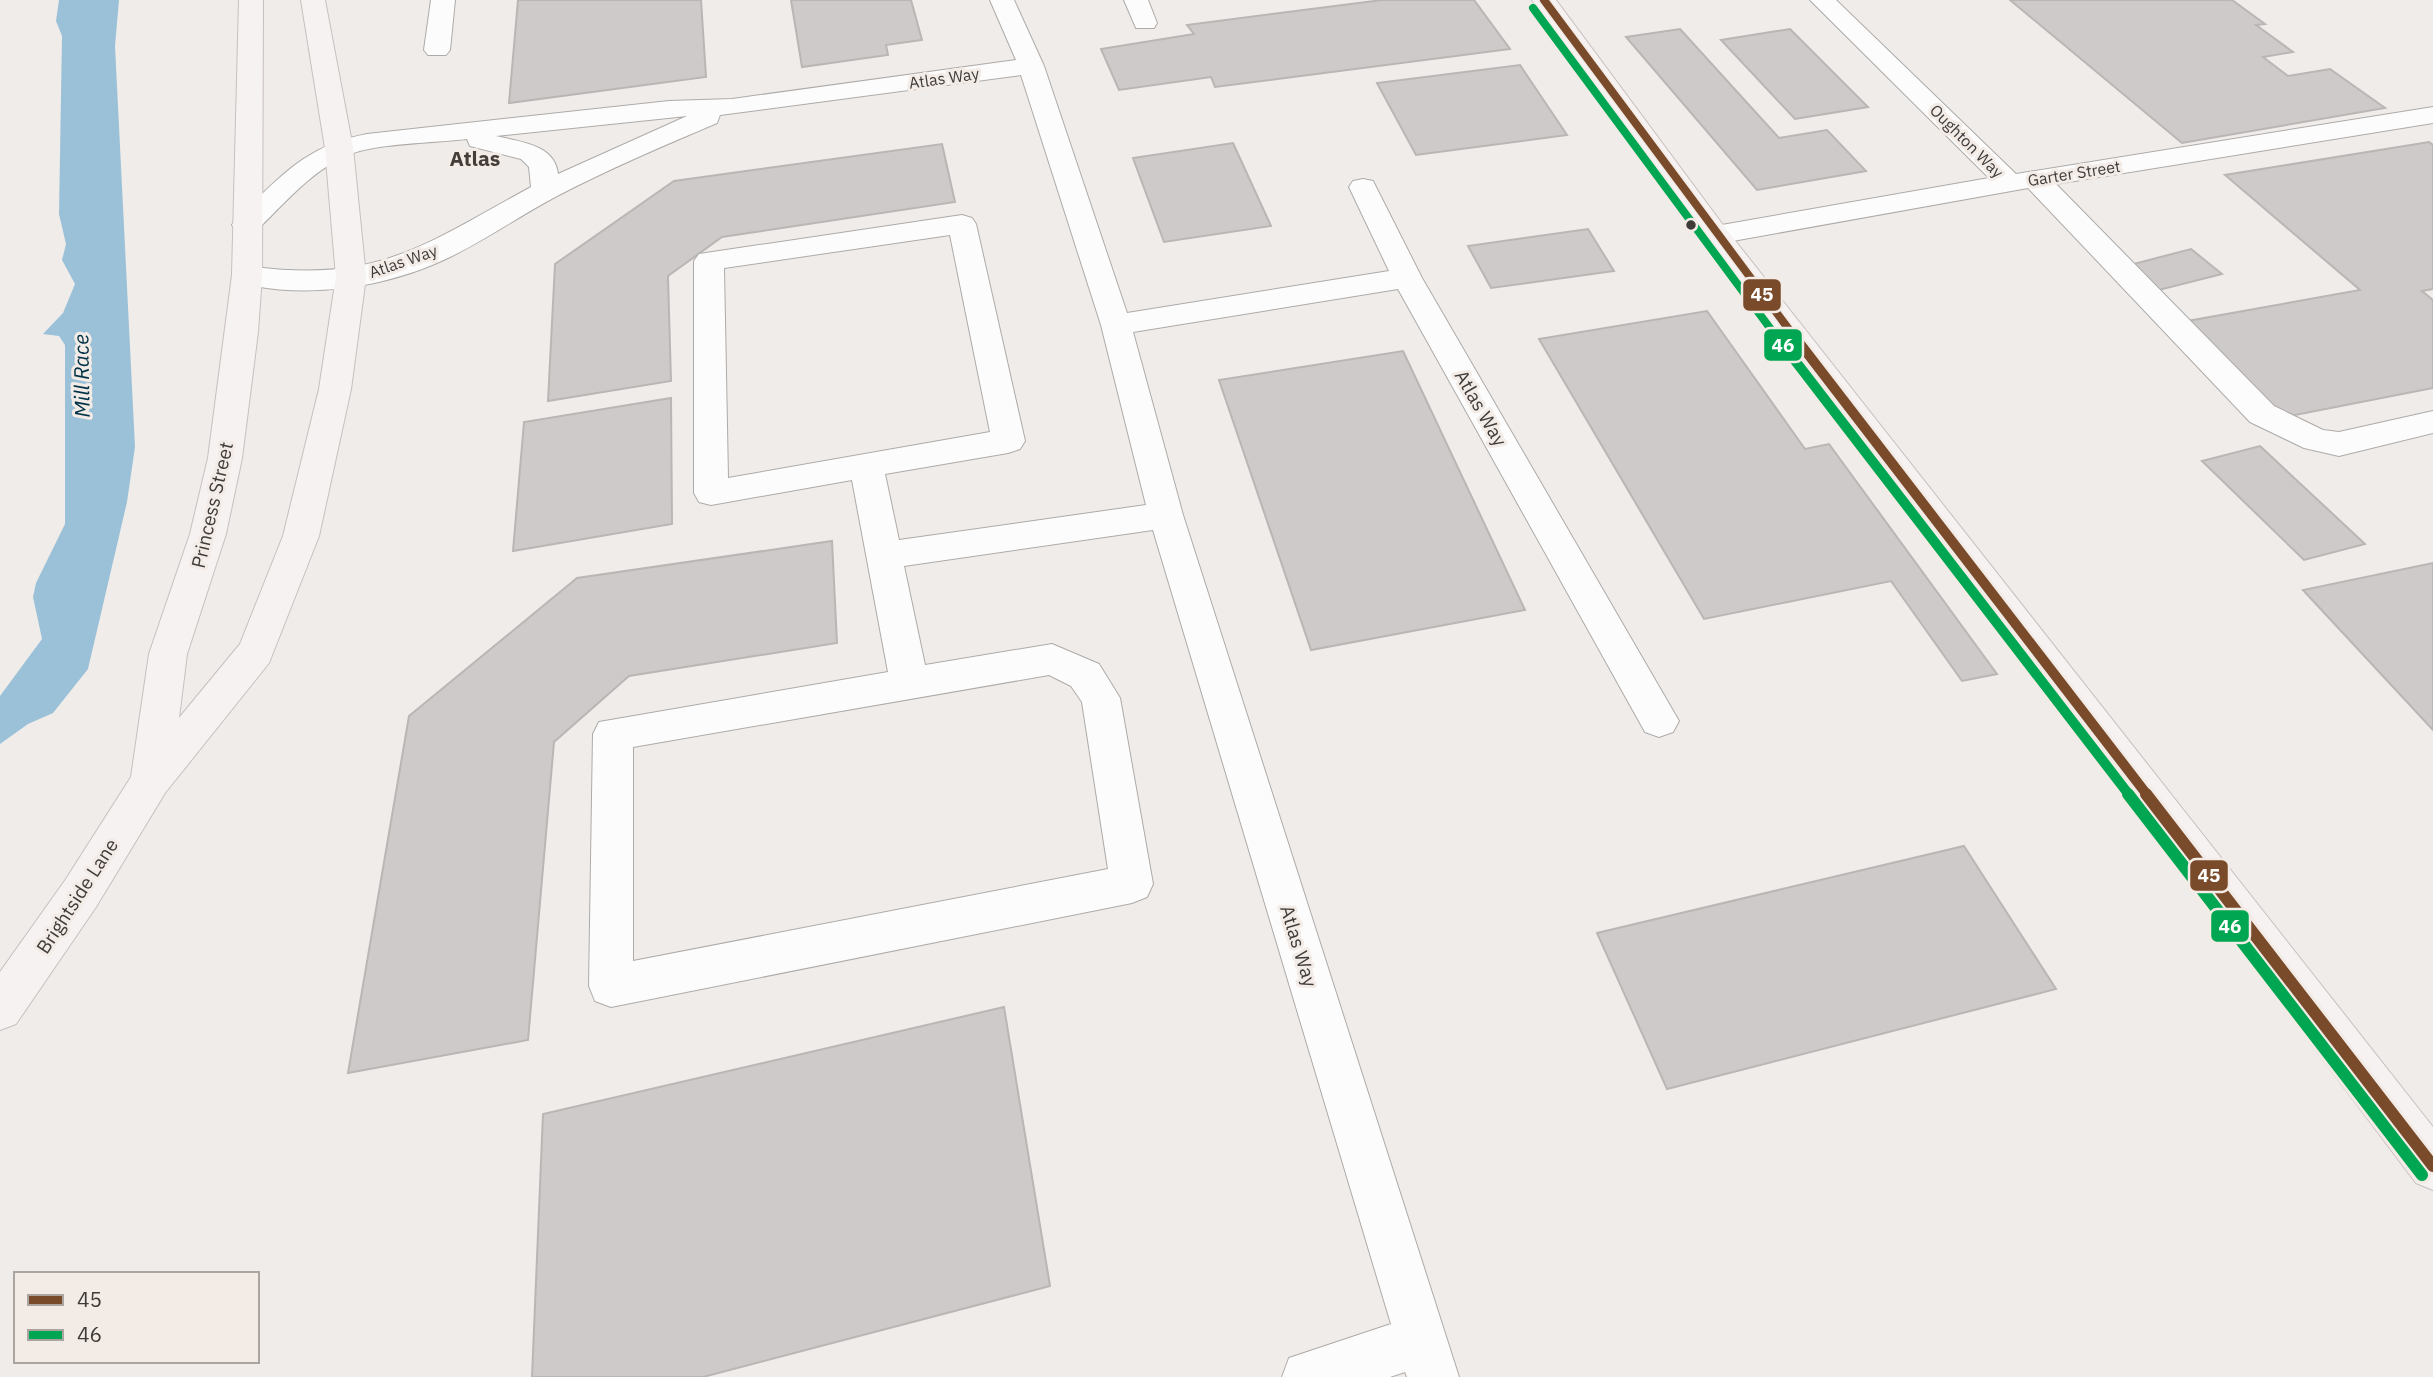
<svg xmlns="http://www.w3.org/2000/svg" width="2433" height="1377" font-family="'IBM Plex Sans',sans-serif">
<style>
.water{fill:#9bc1d8}
.building{fill:#cdcac9;stroke:#b9b6b5;stroke-width:2}
.lines{fill:none;stroke-linecap:round;stroke-linejoin:round}
.minor-casing{stroke:#adaba9;stroke-width:2}
.major-casing{stroke:#c8bfbf;stroke-width:2}
.minor{fill:#fdfcfc;fill-rule:evenodd}
.major{fill:#f7f2f2;fill-rule:evenodd}
.bus-1-far2-casing{stroke:#f3ebe6;stroke-width:11}
.bus-1-far1-casing{stroke:#f3ebe6;stroke-width:15}
.bus-1-casing{stroke:#f3ebe6;stroke-width:18}
.bus-2-far2-casing{stroke:#f3ebe6;stroke-width:11}
.bus-2-far1-casing{stroke:#f3ebe6;stroke-width:15}
.bus-2-casing{stroke:#f3ebe6;stroke-width:18}
.bus-1-far2{stroke:#7a4b2a;stroke-width:8}
.bus-1-far1{stroke:#7a4b2a;stroke-width:10}
.bus-1{stroke:#7a4b2a;stroke-width:12}
.bus-2-far2{stroke:#00a651;stroke-width:8}
.bus-2-far1{stroke:#00a651;stroke-width:10}
.bus-2{stroke:#00a651;stroke-width:12}
.bus-dot{fill:#3e3b39;stroke:#f3ebe6;stroke-width:2.5}
.labels{text-anchor:middle;dominant-baseline:central;stroke-width:6;stroke-linejoin:round;paint-order:stroke}
.far-street-label{font-size:16px;fill:#3e3b39;stroke:#f3ebe6}
.street-label{font-size:19px;fill:#3e3b39;stroke:#f3ebe6}
.far-district-label{font-size:21px;font-weight:bold;fill:#443e3a;stroke:#f3ebe6}
.water-label{font-size:21px;font-style:italic;fill:#003248;stroke:#f3ebe6}
.line-badge{stroke:#f3ebe6;stroke-width:2.5}
.badge-label{font-size:19px;text-anchor:middle;font-weight:bold;fill:#fff}
</style>
<rect width="100%" height="100%" fill="#f0ece9"/>
<path class="water" d="M 59,0 L 119,0 L 115,46 L 135,447 L 127,502 L 88,669 L 53,713 L 28,724 L 0,744 L 0,696 L 42,639 L 33,597 L 36,583 L 65,524 L 65,345 L 59,336 L 43,334 L 63,313 L 75,284 L 62,260 L 66,244 L 59,214 L 62,36 L 56,21 Z"/>
<path class="building" d="M 518,0 L 701,0 L 706,77 L 509,103 Z
M 791,0 L 911,0 L 922,40 L 886,45 L 888,55 L 802,67 Z
M 1382,0 L 1474,0 L 1510,49 L 1215,87 L 1211,77 L 1119,90 L 1101,49 L 1194,34 L 1187,25 Z
M 2010,0 L 2232,0 L 2265,24 L 2256,25 L 2293,52 L 2263,57 L 2288,76 L 2330,69 L 2385,108 L 2182,143 Z
M 1680,29 L 1779,138 L 1827,130 L 1866,171 L 1757,190 L 1626,37 Z
M 1790,29 L 1868,107 L 1795,119 L 1721,40 Z
M 1520,65 L 1567,135 L 1416,155 L 1377,83 Z
M 2429,142 L 2433,145 L 2433,289 L 2422,291 L 2433,300 L 2433,388 L 2280,418 L 2182,322 L 2360,290 L 2225,175 Z
M 1233,143 L 1271,226 L 1164,242 L 1133,158 Z
M 942,144 L 955,202 L 722,237 L 668,276 L 671,381 L 548,401 L 555,264 L 674,181 Z
M 1588,229 L 1614,271 L 1491,288 L 1468,246 Z
M 2191,249 L 2222,274 L 2159,290 L 2130,265 Z
M 1707,311 L 1805,449 L 1829,444 L 1997,674 L 1962,681 L 1891,581 L 1704,619 L 1539,339 Z
M 1403,351 L 1525,610 L 1311,650 L 1219,380 Z
M 671,398 L 672,524 L 513,551 L 524,422 Z
M 2260,446 L 2365,544 L 2304,560 L 2202,461 Z
M 832,541 L 837,643 L 629,676 L 554,742 L 528,1040 L 348,1073 L 409,716 L 577,578 Z
M 2433,563 L 2433,730 L 2303,590 Z
M 1964,846 L 2056,989 L 1667,1089 L 1597,933 Z
M 1004,1007 L 1050,1286 L 703,1377 L 532,1377 L 543,1114 Z"/>
<g class="lines">
<defs>
<path id="minor" d="M 431,0 L 455,0 L 450,50 L 446,55 L 428,55 L 424,50 Z
M 990,0 L 1014,0 L 1044,66 L 1127,313 L 1389,271 L 1349,187 L 1353,181 L 1363,179 L 1373,181 L 1422,278 L 1679,721 L 1673,732 L 1659,737 L 1645,732 L 1398,289 L 1133,332 L 1183,515 L 1459,1377 L 1407,1377 L 1405,1372 L 1390,1377 L 1282,1377 L 1289,1358 L 1391,1324 L 1153,530 L 904,566 L 925,665 L 1052,644 L 1099,664 L 1120,698 L 1153,884 L 1147,897 L 1132,903 L 611,1007 L 595,1001 L 589,986 L 593,734 L 599,722 L 888,672 L 852,480 L 711,505 L 699,502 L 694,493 L 694,261 L 699,254 L 962,215 L 972,218 L 976,224 L 1025,441 L 1020,449 L 1008,453 L 885,474 L 899,540 L 1146,505 L 1101,325 L 1021,75 L 720,115 L 717,123 C 663,146 609,169 557,196 C 521,215 487,239 450,257 C 386,288 306,300 236,282 L 232,275 L 236,268 L 247,266 C 377,284 423,246 531,187 L 529,167 L 521,159 L 470,146 L 467,139 C 435,143 376,143 348,155 C 312,170 284,204 256,231 L 246,234 L 236,231 L 232,225 L 236,219 C 281,177 304,146 367,134 L 669,101 L 732,99 L 1016,60 ZM 687,116 L 558,174 C 555,144 520,142 496,136 ZM 950,235 L 990,432 L 728,478 L 724,268 ZM 1049,675 L 1071,686 L 1082,702 L 1108,869 L 633,961 L 633,747 Z
M 1124,0 L 1148,0 L 1157,23 L 1154,28 L 1136,28 Z
M 1810,0 L 1836,0 L 2016,174 L 2433,107 L 2433,123 L 2056,184 L 2274,406 L 2323,430 L 2339,432 L 2433,411 L 2433,433 L 2339,456 L 2304,448 L 2250,422 L 2028,188 L 1716,244 L 1706,241 L 1701,235 L 1706,229 L 1716,226 L 1989,178 Z"/>
<path id="major" d="M 239,0 L 263,0 L 262,275 L 258,332 L 242,458 L 226,534 L 187,654 L 179,718 L 240,644 L 283,536 L 319,389 L 336,277 L 325,148 L 301,0 L 325,0 L 353,148 L 366,277 L 351,389 L 319,536 L 269,663 L 165,793 L 96,907 L 16,1024 L 0,1030 L 0,972 L 66,879 L 131,777 L 149,654 L 190,534 L 208,458 L 232,275 Z
M 1532,0 L 1556,0 L 1726,229 L 2433,1127 L 2433,1190 L 2416,1183 L 1706,241 Z"/>
</defs>
<use href="#minor" class="minor-casing"/>
<use href="#major" class="major-casing"/>
<use href="#minor" class="minor"/>
<use href="#major" class="major"/>
<defs>
<path id="bus-1-far2" d="M 1544,0 L 1802,347"/>
<path id="bus-1-far1" d="M 1801,345 L 2148,796"/>
<path id="bus-1" d="M 2146,794 L 2433,1166"/>
<path id="bus-2-far2" d="M 1533,8 L 1784,347"/>
<path id="bus-2-far1" d="M 1783,345 L 2130,796"/>
<path id="bus-2" d="M 2128,794 L 2422,1175"/>
</defs>
<use href="#bus-1-far2" class="bus-1-far2-casing"/>
<use href="#bus-1-far1" class="bus-1-far1-casing"/>
<use href="#bus-1" class="bus-1-casing"/>
<use href="#bus-2-far2" class="bus-2-far2-casing"/>
<use href="#bus-2-far1" class="bus-2-far1-casing"/>
<use href="#bus-2" class="bus-2-casing"/>
<use href="#bus-1-far2" class="bus-1-far2"/>
<use href="#bus-1-far1" class="bus-1-far1"/>
<use href="#bus-1" class="bus-1"/>
<use href="#bus-2-far2" class="bus-2-far2"/>
<use href="#bus-2-far1" class="bus-2-far1"/>
<use href="#bus-2" class="bus-2"/>
</g>
<circle class="bus-dot" cx="1691" cy="225" r="6"/>
<g class="labels">
<g class="far-street-label">
<text transform="translate(944 78) rotate(-8)">Atlas Way</text>
<text transform="translate(1967 141) rotate(45)">Oughton Way</text>
<text transform="translate(2074 173) rotate(-9)">Garter Street</text>
<text transform="translate(403 261) rotate(-19)">Atlas Way</text>
</g>
<g class="street-label">
<text transform="translate(1481 408) rotate(60)">Atlas Way</text>
<text transform="translate(212 505) rotate(-77)">Princess Street</text>
<text transform="translate(77 896) rotate(-57)">Brightside Lane</text>
<text transform="translate(1299 946) rotate(73)">Atlas Way</text>
</g>
<g class="far-district-label">
<text x="475" y="158">Atlas</text>
</g>
<g class="water-label">
<text transform="translate(81 376) rotate(-91)">Mill Race</text>
</g>
</g>
<g class="line-badge">
<rect x="1742" y="278" width="40" height="34" rx="7" fill="#7a4b2a"/>
<rect x="1763" y="328" width="40" height="34" rx="7" fill="#00a651"/>
<rect x="2189" y="859" width="40" height="33" rx="7" fill="#7a4b2a"/>
<rect x="2210" y="909" width="40" height="34" rx="7" fill="#00a651"/>
</g>
<g class="badge-label">
<text x="1762" y="301">45</text>
<text x="1783" y="352">46</text>
<text x="2209" y="882">45</text>
<text x="2230" y="933">46</text>
</g>
<rect x="14" y="1272" width="245" height="91" fill="#f3ebe6" stroke="#aba5a1" stroke-width="2"/>
<rect x="28" y="1295" width="35" height="10" fill="#7a4b2a" stroke="#aba5a1" stroke-width="2"/>
<text x="77" y="1307" font-size="21" fill="#3e3b39">45</text>
<rect x="28" y="1330" width="35" height="10" fill="#00a651" stroke="#aba5a1" stroke-width="2"/>
<text x="77" y="1342" font-size="21" fill="#3e3b39">46</text>
</svg>
